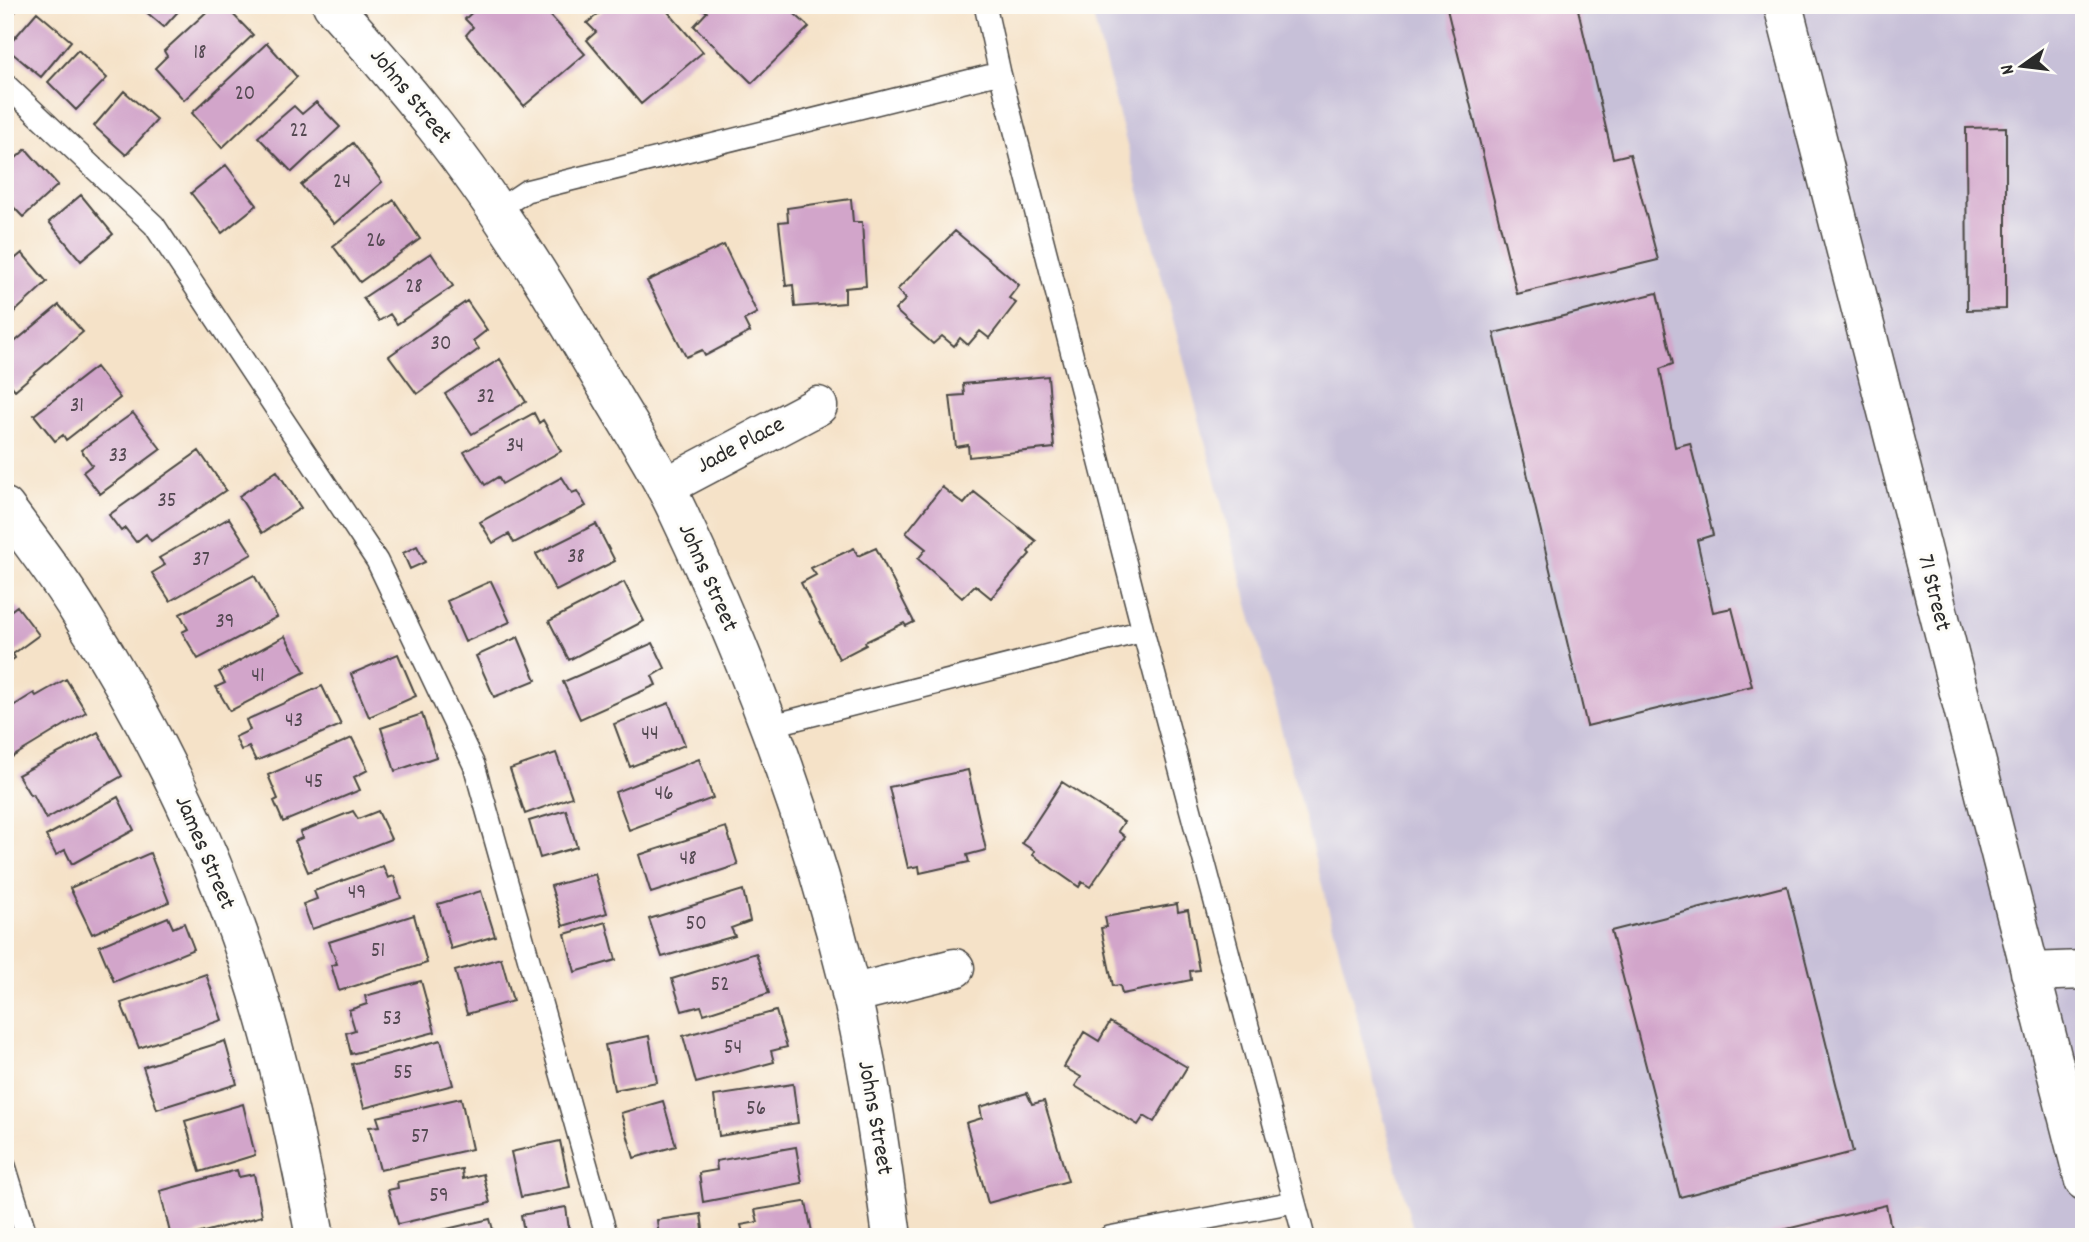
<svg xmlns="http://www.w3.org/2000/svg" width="2089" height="1242" font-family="Dekko,sans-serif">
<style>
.industrial{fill:#c7c0d8}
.building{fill:#d2a5ca}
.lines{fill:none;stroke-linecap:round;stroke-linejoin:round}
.lane-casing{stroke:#494643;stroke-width:24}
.street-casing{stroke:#494643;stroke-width:41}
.lane{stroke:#fff;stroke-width:21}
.street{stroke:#fff;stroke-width:38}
.labels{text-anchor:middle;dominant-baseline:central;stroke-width:6;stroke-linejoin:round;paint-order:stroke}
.number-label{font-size:21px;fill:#554a53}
.street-label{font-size:24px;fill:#2b2b2b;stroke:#fdfcf7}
</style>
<rect width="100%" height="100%" fill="#fdfcf7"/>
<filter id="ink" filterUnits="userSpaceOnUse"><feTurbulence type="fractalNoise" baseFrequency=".0143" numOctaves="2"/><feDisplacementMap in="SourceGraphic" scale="14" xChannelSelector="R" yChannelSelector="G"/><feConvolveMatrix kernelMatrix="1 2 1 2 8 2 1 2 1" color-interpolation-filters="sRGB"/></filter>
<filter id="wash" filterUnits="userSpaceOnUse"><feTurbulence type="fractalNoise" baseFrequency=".00686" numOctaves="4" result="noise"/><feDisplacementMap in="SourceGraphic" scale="28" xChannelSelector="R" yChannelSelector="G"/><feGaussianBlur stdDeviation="1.57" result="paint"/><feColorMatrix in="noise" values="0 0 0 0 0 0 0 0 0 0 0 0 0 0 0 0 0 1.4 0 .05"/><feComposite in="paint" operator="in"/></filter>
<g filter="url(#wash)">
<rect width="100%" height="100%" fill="#f5e2c8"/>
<path class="industrial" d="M 1090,5 L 2084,5 L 2084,1237 L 1415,1237 Z"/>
<g id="blocks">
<path class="building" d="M 5,5 L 21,5 L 5,23 Z
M 138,5 L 184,5 L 164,27 Z
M 214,5 L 224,5 L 253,35 L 184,100 L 155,68 L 167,56 L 164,51 Z
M 480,5 L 541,5 L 585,54 L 524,106 L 466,35 L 473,27 L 465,19 Z
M 609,5 L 662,5 L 703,52 L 641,104 L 587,40 L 596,32 L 587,23 Z
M 698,5 L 785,5 L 809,27 L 752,83 L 694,26 L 707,12 Z
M 1446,5 L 1577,5 L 1613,158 L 1630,154 L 1658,260 L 1517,294 Z
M 37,12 L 71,41 L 41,77 L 6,48 Z
M 267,43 L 297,77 L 222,148 L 192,113 Z
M 78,50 L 107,78 L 76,110 L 48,82 Z
M 124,91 L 157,120 L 126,155 L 94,126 Z
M 316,102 L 340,127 L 292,172 L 258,137 L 294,106 L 302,114 Z
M 2006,127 L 2006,309 L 1967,310 L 1966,128 Z
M 353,143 L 382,182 L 334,224 L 301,185 Z
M 26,149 L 58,185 L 23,217 L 5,198 L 5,168 Z
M 226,165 L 257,205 L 222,233 L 191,193 Z
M 81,195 L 113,234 L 81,261 L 49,222 Z
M 851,199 L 853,222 L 862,222 L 866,286 L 845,288 L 845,303 L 795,307 L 793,285 L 786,286 L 779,222 L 788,221 L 787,208 Z
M 394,200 L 420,239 L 360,282 L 333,246 Z
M 955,231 L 1019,285 L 1009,298 L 1016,303 L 989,338 L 980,331 L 968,345 L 960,338 L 954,346 L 942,336 L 933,344 L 895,310 L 906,299 L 897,290 Z
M 724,245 L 757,313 L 744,320 L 750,332 L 705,356 L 702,350 L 686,357 L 647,281 Z
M 22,253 L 47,282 L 5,321 L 5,267 Z
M 431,253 L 453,286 L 397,324 L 390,314 L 379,321 L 363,298 Z
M 1657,293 L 1673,364 L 1660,369 L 1675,447 L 1690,443 L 1713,535 L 1697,540 L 1713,612 L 1732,608 L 1752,686 L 1587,726 L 1494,333 Z
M 467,301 L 487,330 L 473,341 L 479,349 L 417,394 L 389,356 Z
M 59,305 L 83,332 L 15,390 L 5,378 L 5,350 Z
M 500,359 L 526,402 L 472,434 L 445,394 Z
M 96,367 L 120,398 L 66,440 L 63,435 L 55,441 L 34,415 Z
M 1048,376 L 1054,448 L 969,457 L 968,445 L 956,447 L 950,396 L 964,395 L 963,384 Z
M 133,413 L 161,449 L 100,494 L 83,472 L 92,465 L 81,450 Z
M 534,413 L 539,423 L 543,420 L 561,451 L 502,484 L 498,477 L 485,485 L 464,452 Z
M 199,451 L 226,490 L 151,541 L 146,534 L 136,542 L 125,528 L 121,531 L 109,515 Z
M 277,471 L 301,508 L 262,533 L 239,496 Z
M 562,477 L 572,493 L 577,491 L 586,506 L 514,543 L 509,534 L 493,543 L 480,522 Z
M 942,487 L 964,504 L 974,492 L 1036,541 L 1028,552 L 1030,554 L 991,598 L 975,585 L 962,598 L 918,559 L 926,549 L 906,533 Z
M 229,518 L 252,554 L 170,601 L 152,573 L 165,565 L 159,558 Z
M 596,524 L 615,561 L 556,591 L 536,554 Z
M 417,546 L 425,562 L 410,569 L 403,553 Z
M 854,548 L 858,556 L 876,548 L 914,622 L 906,626 L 904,623 L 865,642 L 866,645 L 839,659 L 801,583 L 816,575 L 811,568 Z
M 254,575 L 277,617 L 198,659 L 182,632 L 188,629 L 180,614 Z
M 491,581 L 510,622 L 465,642 L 447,601 Z
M 624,582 L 644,621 L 569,660 L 549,621 Z
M 17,606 L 39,635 L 13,654 L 15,658 L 5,665 L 5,615 Z
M 285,636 L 305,672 L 230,711 L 216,687 L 225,683 L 219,672 Z
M 518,637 L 536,680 L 494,697 L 476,656 Z
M 653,643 L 665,668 L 652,676 L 656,685 L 580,719 L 563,682 Z
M 398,654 L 416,696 L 369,717 L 351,674 Z
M 66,679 L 86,712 L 9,759 L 5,753 L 5,711 L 34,693 L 36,696 Z
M 322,686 L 341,725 L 256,761 L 249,747 L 241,750 L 235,737 L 250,730 L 246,720 Z
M 669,703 L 685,745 L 630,767 L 614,724 Z
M 422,714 L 436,757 L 395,771 L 381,728 Z
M 98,732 L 122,776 L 46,819 L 33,794 L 30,795 L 18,775 Z
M 352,738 L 368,770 L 354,777 L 360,790 L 283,822 L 274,801 L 278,799 L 268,775 Z
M 556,753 L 572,797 L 525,814 L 510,769 Z
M 699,759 L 713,798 L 629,830 L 615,792 Z
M 968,770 L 986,850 L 967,855 L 969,862 L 920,873 L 919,866 L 908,868 L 889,787 Z
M 1062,782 L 1124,822 L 1118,831 L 1125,837 L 1090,887 L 1082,882 L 1079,887 L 1033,855 L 1034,851 L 1022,843 Z
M 118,797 L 134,830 L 72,864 L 65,850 L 56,855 L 46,836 Z
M 566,810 L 577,847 L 540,858 L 529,821 Z
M 353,811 L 358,819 L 378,811 L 391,839 L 308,872 L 295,841 L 302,838 L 300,832 Z
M 726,827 L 738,865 L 651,893 L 639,855 Z
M 150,853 L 169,902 L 92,934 L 70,888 Z
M 383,866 L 388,878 L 394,876 L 401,898 L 312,929 L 303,904 L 317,899 L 314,891 Z
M 595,874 L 607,913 L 563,926 L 551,886 Z
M 1787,886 L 1853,1152 L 1680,1197 L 1611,931 Z
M 743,890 L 750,921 L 731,928 L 735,936 L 662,957 L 649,919 Z
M 481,891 L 495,936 L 451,949 L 438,904 Z
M 1177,904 L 1178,912 L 1188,910 L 1199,970 L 1190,971 L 1191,980 L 1122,994 L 1120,985 L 1113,986 L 1101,928 L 1107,927 L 1105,917 Z
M 414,915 L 427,963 L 339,991 L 331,965 L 337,964 L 329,942 Z
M 168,917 L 173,928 L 184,923 L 194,949 L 114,982 L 99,946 Z
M 606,922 L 616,960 L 575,972 L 565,934 Z
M 756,953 L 769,993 L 704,1014 L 701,1006 L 682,1011 L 672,979 Z
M 501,958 L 513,1001 L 467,1014 L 455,971 Z
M 206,974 L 222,1020 L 139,1048 L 121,1003 Z
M 421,981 L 435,1032 L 351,1054 L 346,1033 L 355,1030 L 349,1010 L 367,1004 L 365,996 Z
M 776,1011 L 787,1047 L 771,1051 L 774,1062 L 696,1083 L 683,1036 Z
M 1110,1022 L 1187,1067 L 1154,1122 L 1144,1116 L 1138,1125 L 1075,1086 L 1081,1077 L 1064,1067 L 1084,1032 L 1099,1041 Z
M 649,1036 L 657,1082 L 614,1090 L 605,1045 Z
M 441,1040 L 453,1085 L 364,1108 L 352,1064 Z
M 225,1041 L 237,1084 L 157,1109 L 143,1067 Z
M 793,1084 L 798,1123 L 719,1136 L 714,1096 Z
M 1027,1093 L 1032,1104 L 1044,1101 L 1068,1181 L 988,1203 L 966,1123 L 982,1118 L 980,1107 Z
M 461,1098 L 472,1149 L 380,1170 L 369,1127 L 380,1126 L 377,1117 Z
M 663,1101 L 676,1146 L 634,1158 L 621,1113 Z
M 243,1104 L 255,1155 L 200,1172 L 185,1121 Z
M 560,1141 L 570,1187 L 521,1197 L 511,1152 Z
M 796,1147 L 802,1183 L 703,1202 L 699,1173 L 717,1170 L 716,1161 Z
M 462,1169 L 463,1179 L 483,1174 L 490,1203 L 398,1224 L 388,1190 L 398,1188 L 397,1182 Z
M 237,1170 L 239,1177 L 254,1174 L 262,1216 L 186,1237 L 171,1237 L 160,1191 Z
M 804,1202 L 806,1202 L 813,1237 L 744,1237 L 741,1225 L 758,1222 L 755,1210 Z
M 1886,1205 L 1893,1237 L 1758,1237 L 1758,1236 Z
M 566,1207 L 570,1237 L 525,1237 L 521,1215 Z
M 701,1214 L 704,1237 L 659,1237 L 657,1220 Z
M 490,1219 L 495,1237 L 416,1237 L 416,1236 Z
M 258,1232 L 259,1237 L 243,1237 L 243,1236 Z"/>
</g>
</g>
<g filter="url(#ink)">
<use href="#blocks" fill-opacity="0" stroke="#494643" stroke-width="2"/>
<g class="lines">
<defs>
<path id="lane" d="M 985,5 L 1000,73 L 1143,631 L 1304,1237
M 5,84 L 154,225 L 377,561 L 474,765 L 607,1237
M 496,211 L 526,191 L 1000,73
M 769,726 L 1143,631
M 5,1166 L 27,1237
M 1109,1237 L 1294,1202"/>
<path id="street" d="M 332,5 C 368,45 402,85 435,126 C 502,211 559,305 613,398 C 635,435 659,472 678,512 C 751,665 811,827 851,992 C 870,1072 881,1155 892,1237
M 1783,5 L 2084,1181
M 665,487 L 818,406
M 5,507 C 30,541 57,575 79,611 C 149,721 208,840 249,964 C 278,1053 298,1144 315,1237
M 2030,972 L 2084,970
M 851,994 L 955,968"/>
</defs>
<use href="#lane" class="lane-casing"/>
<use href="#street" class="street-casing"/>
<use href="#lane" class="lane"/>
<use href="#street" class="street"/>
</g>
</g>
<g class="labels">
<g class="number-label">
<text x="200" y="54">18</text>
<text x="245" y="95">20</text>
<text x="299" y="132">22</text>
<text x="342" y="183">24</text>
<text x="376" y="242">26</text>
<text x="414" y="288">28</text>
<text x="441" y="345">30</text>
<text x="486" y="398">32</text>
<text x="77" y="407">31</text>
<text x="515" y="447">34</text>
<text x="118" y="457">33</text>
<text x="167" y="502">35</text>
<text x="576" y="558">38</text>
<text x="201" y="561">37</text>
<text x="225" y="623">39</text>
<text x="258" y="677">41</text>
<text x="294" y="722">43</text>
<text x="650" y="735">44</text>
<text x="314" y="783">45</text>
<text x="664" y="795">46</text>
<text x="688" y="860">48</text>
<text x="357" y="894">49</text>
<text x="696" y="925">50</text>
<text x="378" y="952">51</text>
<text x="720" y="986">52</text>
<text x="392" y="1020">53</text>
<text x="733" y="1049">54</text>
<text x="403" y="1074">55</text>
<text x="756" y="1110">56</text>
<text x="420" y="1138">57</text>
<text x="439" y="1197">59</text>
</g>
<g class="street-label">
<text transform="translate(410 97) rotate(51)">Johns Street</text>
<text transform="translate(741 446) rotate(-28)">Jade Place</text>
<text transform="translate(707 578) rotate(66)">Johns Street</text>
<text transform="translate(1933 593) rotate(76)">71 Street</text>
<text transform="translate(204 853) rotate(67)">James Street</text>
<text transform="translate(874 1118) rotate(80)">Johns Street</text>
</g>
</g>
<rect width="2089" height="1242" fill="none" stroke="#fdfcf7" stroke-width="28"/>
<g transform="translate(2022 66) rotate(256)" stroke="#fdfcf7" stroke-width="5" paint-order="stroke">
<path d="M0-5L12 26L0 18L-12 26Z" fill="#2b2b2b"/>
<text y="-10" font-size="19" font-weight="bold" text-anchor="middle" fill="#2b2b2b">N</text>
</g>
</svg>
